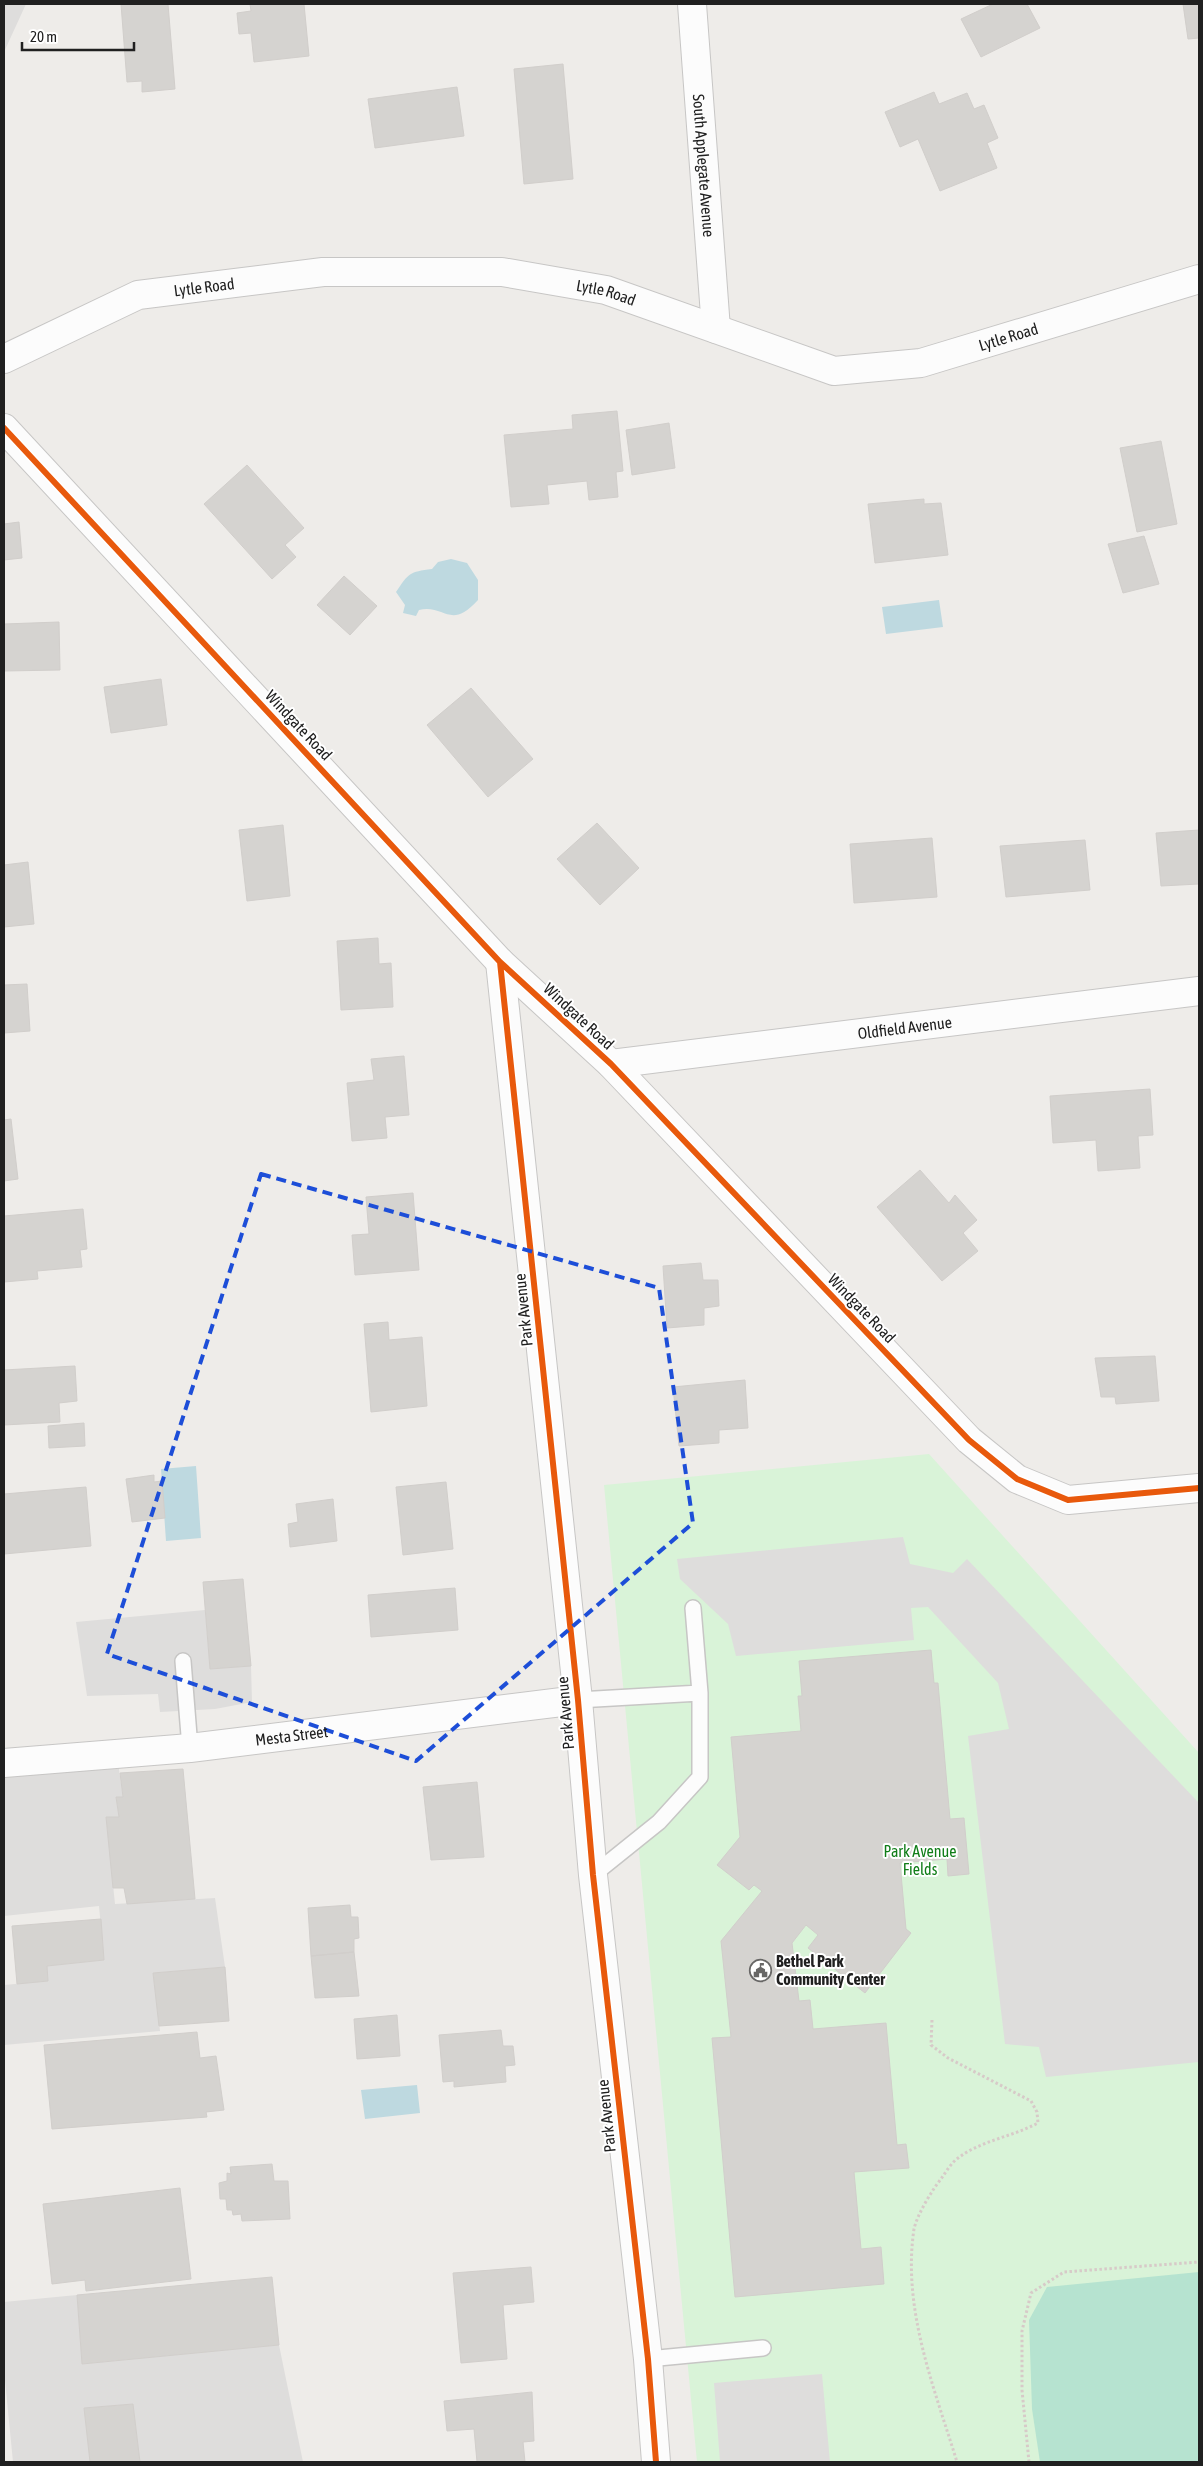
<svg xmlns="http://www.w3.org/2000/svg" width="1203" height="2466" font-family="'Asap Condensed',sans-serif">
<style>
.park{fill:#d9f3d8}
.pitch{fill:#b6e3d0}
.parking{fill:#dedddc}
.water{fill:#bed9e0}
.building{fill:#d5d3d0;stroke:#d1cecb}
.lines{fill:none;stroke-linecap:round;stroke-linejoin:round}
.service-casing{stroke:#c7c6c5;stroke-width:18}
.minor-casing{stroke:#c7c6c5;stroke-width:30}
.path{stroke:#d7cac8;stroke-width:3;stroke-dasharray:2.5 2.5;stroke-linecap:butt}
.service{stroke:#fcfcfc;stroke-width:15}
.minor{stroke:#fcfcfc;stroke-width:28}
.cycleway-casing{stroke:#fff;stroke-width:9}
.cycleway{stroke:#e8590c;stroke-width:6}
.marked{fill:none;stroke:#1d4ed8;stroke-width:4;stroke-dasharray:10 6;stroke-linejoin:round}
.labels{text-anchor:middle;dominant-baseline:central;stroke-width:4;stroke-linejoin:round;paint-order:stroke}
.street-label{font-size:16px;fill:#202020;stroke:#fff}
.park-label{font-size:16px;fill:#107d18;stroke:#fff}
.poi-label{font-size:16px;font-weight:bold;fill:#202020;stroke:#fff;text-anchor:start}
</style>
<rect width="100%" height="100%" fill="#eeece9"/>
<path class="park" d="M 929,1454 L 1199,1753 L 1199,2462 L 697,2462 L 604,1485 Z"/>
<path class="pitch" d="M 1199,2272 L 1199,2462 L 1040,2462 L 1032,2409 L 1029,2320 L 1047,2287 Z"/>
<path class="parking" d="M 4,4 L 26,4 L 4,52 Z
M 903,1537 L 910,1564 L 953,1573 L 967,1559 L 1199,1803 L 1199,2062 L 1046,2077 L 1039,2047 L 1005,2044 L 968,1736 L 1009,1729 L 998,1683 L 928,1607 L 911,1608 L 914,1640 L 736,1656 L 728,1624 L 680,1579 L 677,1559 Z
M 205,1610 L 210,1669 L 251,1666 L 252,1702 L 215,1709 L 160,1712 L 158,1694 L 87,1696 L 76,1622 Z
M 118,1763 L 123,1797 L 116,1798 L 119,1817 L 106,1817 L 115,1904 L 215,1898 L 225,1967 L 153,1973 L 160,2031 L 4,2045 L 4,1985 L 48,1981 L 47,1966 L 104,1960 L 99,1906 L 4,1916 L 4,1774 Z
M 77,2295 L 82,2364 L 279,2345 L 303,2462 L 140,2462 L 133,2404 L 84,2408 L 90,2462 L 13,2462 L 4,2370 L 4,2302 Z
M 822,2374 L 830,2462 L 720,2462 L 714,2383 Z"/>
<path class="water" d="M 451,559 L 467,563 L 478,580 L 478,600 C 450,631 445,604 419,610 L 416,616 L 403,613 L 405,605 L 396,592 C 409,573 409,572 432,569 L 438,562 Z
M 939,600 L 943,627 L 886,634 L 882,607 Z
M 196,1466 L 201,1538 L 166,1541 L 161,1469 Z
M 417,2085 L 420,2113 L 365,2119 L 361,2090 Z"/>
<path class="building" d="M 121,4 L 168,4 L 175,89 L 142,92 L 142,81 L 127,82 Z
M 250,4 L 304,4 L 309,56 L 254,62 L 251,33 L 239,34 L 237,13 L 251,11 Z
M 993,4 L 1027,4 L 1040,28 L 981,57 L 961,19 Z
M 1183,4 L 1199,4 L 1199,38 L 1188,39 Z
M 563,64 L 573,179 L 524,184 L 514,69 Z
M 457,87 L 464,136 L 375,148 L 368,99 Z
M 934,92 L 939,104 L 967,93 L 974,109 L 984,105 L 998,138 L 987,143 L 997,168 L 940,191 L 918,139 L 900,147 L 885,112 Z
M 617,411 L 623,471 L 616,472 L 618,497 L 589,500 L 587,481 L 547,485 L 549,504 L 511,507 L 504,435 L 573,429 L 572,415 Z
M 669,423 L 675,468 L 632,475 L 626,430 Z
M 1161,441 L 1177,524 L 1137,532 L 1120,448 Z
M 247,465 L 304,528 L 285,545 L 296,557 L 272,579 L 204,504 Z
M 924,499 L 924,504 L 941,503 L 948,555 L 875,563 L 868,504 Z
M 19,522 L 22,558 L 4,560 L 4,524 Z
M 1144,536 L 1159,584 L 1123,593 L 1108,544 Z
M 344,576 L 377,606 L 350,635 L 317,605 Z
M 59,622 L 60,670 L 4,671 L 4,624 Z
M 161,679 L 167,725 L 111,733 L 104,687 Z
M 471,688 L 533,759 L 488,797 L 427,725 Z
M 597,823 L 639,868 L 600,905 L 557,859 Z
M 283,825 L 290,896 L 247,901 L 239,830 Z
M 1199,830 L 1199,884 L 1161,886 L 1156,833 Z
M 932,838 L 937,897 L 854,903 L 850,844 Z
M 1085,840 L 1090,890 L 1006,897 L 1000,846 Z
M 28,862 L 34,924 L 4,927 L 4,865 Z
M 378,938 L 379,964 L 391,963 L 393,1007 L 341,1010 L 337,941 Z
M 27,984 L 30,1031 L 4,1033 L 4,985 Z
M 404,1056 L 409,1115 L 385,1117 L 387,1138 L 352,1141 L 347,1083 L 374,1080 L 371,1059 Z
M 1150,1089 L 1153,1135 L 1138,1136 L 1140,1168 L 1098,1171 L 1096,1140 L 1053,1143 L 1050,1096 Z
M 11,1119 L 18,1179 L 4,1181 L 4,1120 Z
M 920,1170 L 949,1203 L 955,1195 L 977,1220 L 963,1233 L 978,1251 L 942,1281 L 877,1207 Z
M 413,1193 L 419,1270 L 355,1275 L 352,1235 L 369,1234 L 366,1197 Z
M 83,1209 L 87,1249 L 80,1250 L 82,1267 L 37,1271 L 38,1279 L 4,1282 L 4,1216 Z
M 701,1263 L 703,1280 L 718,1280 L 719,1306 L 704,1308 L 704,1325 L 667,1328 L 663,1266 Z
M 388,1322 L 389,1340 L 422,1337 L 427,1406 L 371,1412 L 364,1324 Z
M 1155,1356 L 1159,1401 L 1116,1404 L 1115,1397 L 1101,1397 L 1095,1358 Z
M 75,1366 L 77,1401 L 59,1403 L 60,1422 L 4,1425 L 4,1370 Z
M 745,1380 L 748,1428 L 719,1430 L 719,1443 L 679,1446 L 673,1387 Z
M 84,1423 L 85,1446 L 49,1448 L 48,1426 Z
M 154,1475 L 154,1482 L 162,1481 L 165,1518 L 132,1522 L 126,1479 Z
M 446,1482 L 453,1549 L 403,1555 L 396,1487 Z
M 86,1487 L 91,1546 L 4,1554 L 4,1494 Z
M 333,1499 L 337,1541 L 290,1547 L 288,1524 L 298,1522 L 296,1504 Z
M 243,1579 L 251,1666 L 210,1669 L 203,1582 Z
M 455,1588 L 458,1630 L 371,1637 L 368,1595 Z
M 931,1650 L 934,1683 L 938,1683 L 950,1819 L 964,1818 L 969,1874 L 948,1876 L 947,1859 L 900,1863 L 906,1929 L 911,1933 L 865,1993 L 808,1948 L 818,1935 L 806,1925 L 792,1943 L 799,2001 L 810,2000 L 813,2029 L 886,2023 L 897,2145 L 906,2144 L 909,2168 L 854,2172 L 861,2249 L 881,2247 L 884,2284 L 735,2297 L 712,2038 L 731,2037 L 721,1941 L 762,1891 L 754,1885 L 749,1890 L 717,1865 L 740,1837 L 731,1737 L 801,1731 L 798,1696 L 802,1696 L 799,1661 Z
M 183,1769 L 195,1899 L 127,1904 L 124,1888 L 113,1888 L 106,1817 L 119,1817 L 116,1797 L 123,1797 L 120,1773 Z
M 477,1782 L 484,1857 L 431,1860 L 423,1787 Z
M 350,1905 L 351,1917 L 358,1917 L 359,1938 L 354,1939 L 354,1952 L 311,1956 L 308,1908 Z
M 101,1919 L 104,1960 L 47,1966 L 48,1981 L 17,1984 L 12,1926 Z
M 354,1952 L 359,1996 L 315,1998 L 311,1956 Z
M 225,1967 L 229,2021 L 159,2026 L 153,1973 Z
M 397,2015 L 400,2056 L 357,2059 L 354,2019 Z
M 501,2030 L 503,2046 L 513,2046 L 515,2065 L 505,2066 L 506,2082 L 454,2087 L 454,2081 L 443,2082 L 439,2035 Z
M 197,2032 L 200,2058 L 216,2056 L 224,2110 L 206,2112 L 207,2117 L 52,2129 L 44,2045 Z
M 272,2164 L 274,2181 L 288,2181 L 290,2219 L 242,2221 L 241,2214 L 233,2215 L 232,2210 L 227,2210 L 226,2199 L 220,2199 L 219,2183 L 227,2181 L 227,2173 L 231,2174 L 230,2167 Z
M 180,2188 L 191,2279 L 86,2291 L 85,2280 L 52,2284 L 43,2204 Z
M 531,2267 L 534,2302 L 503,2305 L 507,2359 L 461,2363 L 453,2273 Z
M 272,2277 L 279,2345 L 82,2364 L 77,2295 Z
M 532,2392 L 534,2441 L 523,2442 L 525,2462 L 477,2462 L 474,2429 L 447,2431 L 444,2401 Z
M 133,2404 L 140,2462 L 90,2462 L 84,2408 Z"/>
<g class="lines">
<defs>
<path id="service" d="M 183,1661 L 190,1748
M 578,1700 L 700,1693
M 593,1875 L 659,1822 L 700,1777 L 700,1693 L 693,1608
M 648,2359 L 763,2348"/>
<g id="minor">
<path id="s1" d="M 692,4 L 716,329"/>
<path id="s2" d="M 4,359 L 138,295 L 323,272 L 502,272 L 606,290 L 834,371 L 921,363 L 1199,279"/>
<path d="M 4,428 L 500,962 L 611,1064 L 969,1440 L 1017,1479 L 1068,1500 L 1199,1488"/>
<path d="M 500,962 L 578,1700 L 593,1875 L 648,2359 L 656,2462"/>
<path id="s3" d="M 611,1064 L 1199,991"/>
<path id="s4" d="M 4,1763 L 190,1748 L 578,1700"/>
</g>
</defs>
<use href="#service" class="service-casing"/>
<use href="#minor" class="minor-casing"/>
<path class="path" d="M 932,2020 L 931,2045 L 948,2058 L 1031,2101 L 1037,2112 L 1038,2123 C 1012,2137 982,2140 958,2158 C 951,2163 946,2172 941,2179 C 932,2190 917,2215 914,2229 C 902,2309 934,2387 957,2462
M 1029,2462 L 1022,2390 L 1022,2331 L 1031,2293 L 1064,2272 L 1199,2262"/>
<use href="#service" class="service"/>
<use href="#minor" class="minor"/>
<defs>
<path id="cycleway" d="M 4,428 L 500,962 L 611,1064 L 969,1440 L 1017,1479 L 1068,1500 L 1199,1488
M 500,962 L 578,1700 L 593,1875 L 648,2359 L 656,2462"/>
</defs>
<use href="#cycleway" class="cycleway-casing"/>
<use href="#cycleway" class="cycleway"/>
</g>
<path class="marked" d="M 261,1174 L 659,1288 L 693,1523 L 416,1761 L 107,1654 Z"/>
<defs>
<symbol id="civic-ring" viewBox="-11 -11 22 22"><circle r="9.5" fill="#fff" stroke="#686766" stroke-width="1.5"/><path d="M-.6-6.5H3V-4.5H.6V-3L4-1V1h2V6H-6V1h2V-1L-.6-3ZM-1.2 2.5V6h2.4V2.5Z" fill="#686766"/></symbol>
</defs>
<g fill-rule="evenodd">
<use href="#civic-ring" x="748" y="1958" width="25" height="25"/>
</g>
<g class="labels">
<g class="street-label">
<text stroke="none"><textPath href="#s1" startOffset="162">South Applegate Avenue</textPath></text>
<text stroke="none"><textPath href="#s2" startOffset="215">Lytle Road</textPath></text>
<text stroke="none"><textPath href="#s2" startOffset="620">Lytle Road</textPath></text>
<text stroke="none"><textPath href="#s2" startOffset="1040">Lytle Road</textPath></text>
<text transform="translate(299 725) rotate(47)">Windgate Road</text>
<text transform="translate(579 1016) rotate(43)">Windgate Road</text>
<text stroke="none"><textPath href="#s3" startOffset="296">Oldfield Avenue</textPath></text>
<text transform="translate(862 1308) rotate(46)">Windgate Road</text>
<text transform="translate(523 1310) rotate(-96)">Park Avenue</text>
<text transform="translate(565 1713) rotate(-95)">Park Avenue</text>
<text stroke="none"><textPath href="#s4" startOffset="289">Mesta Street</textPath></text>
<text transform="translate(606 2116) rotate(-96)">Park Avenue</text>
</g>
<g class="park-label">
<text x="920" y="1851">Park Avenue<tspan x="920" dy="18">Fields</tspan></text>
</g>
<g class="poi-label">
<text x="776" y="1961">Bethel Park<tspan x="776" dy="18">Community Center</tspan></text>
</g>
</g>
<rect width="1203" height="2466" fill="none" stroke="#202020" stroke-width="10"/>
<path d="M22 42v8h112v-8" fill="none" stroke="#202020" stroke-width="2.5"/>
<text x="30" y="42" font-size="15" fill="#202020" stroke="#ffffff" stroke-width="4" paint-order="stroke">20 m</text>
</svg>
